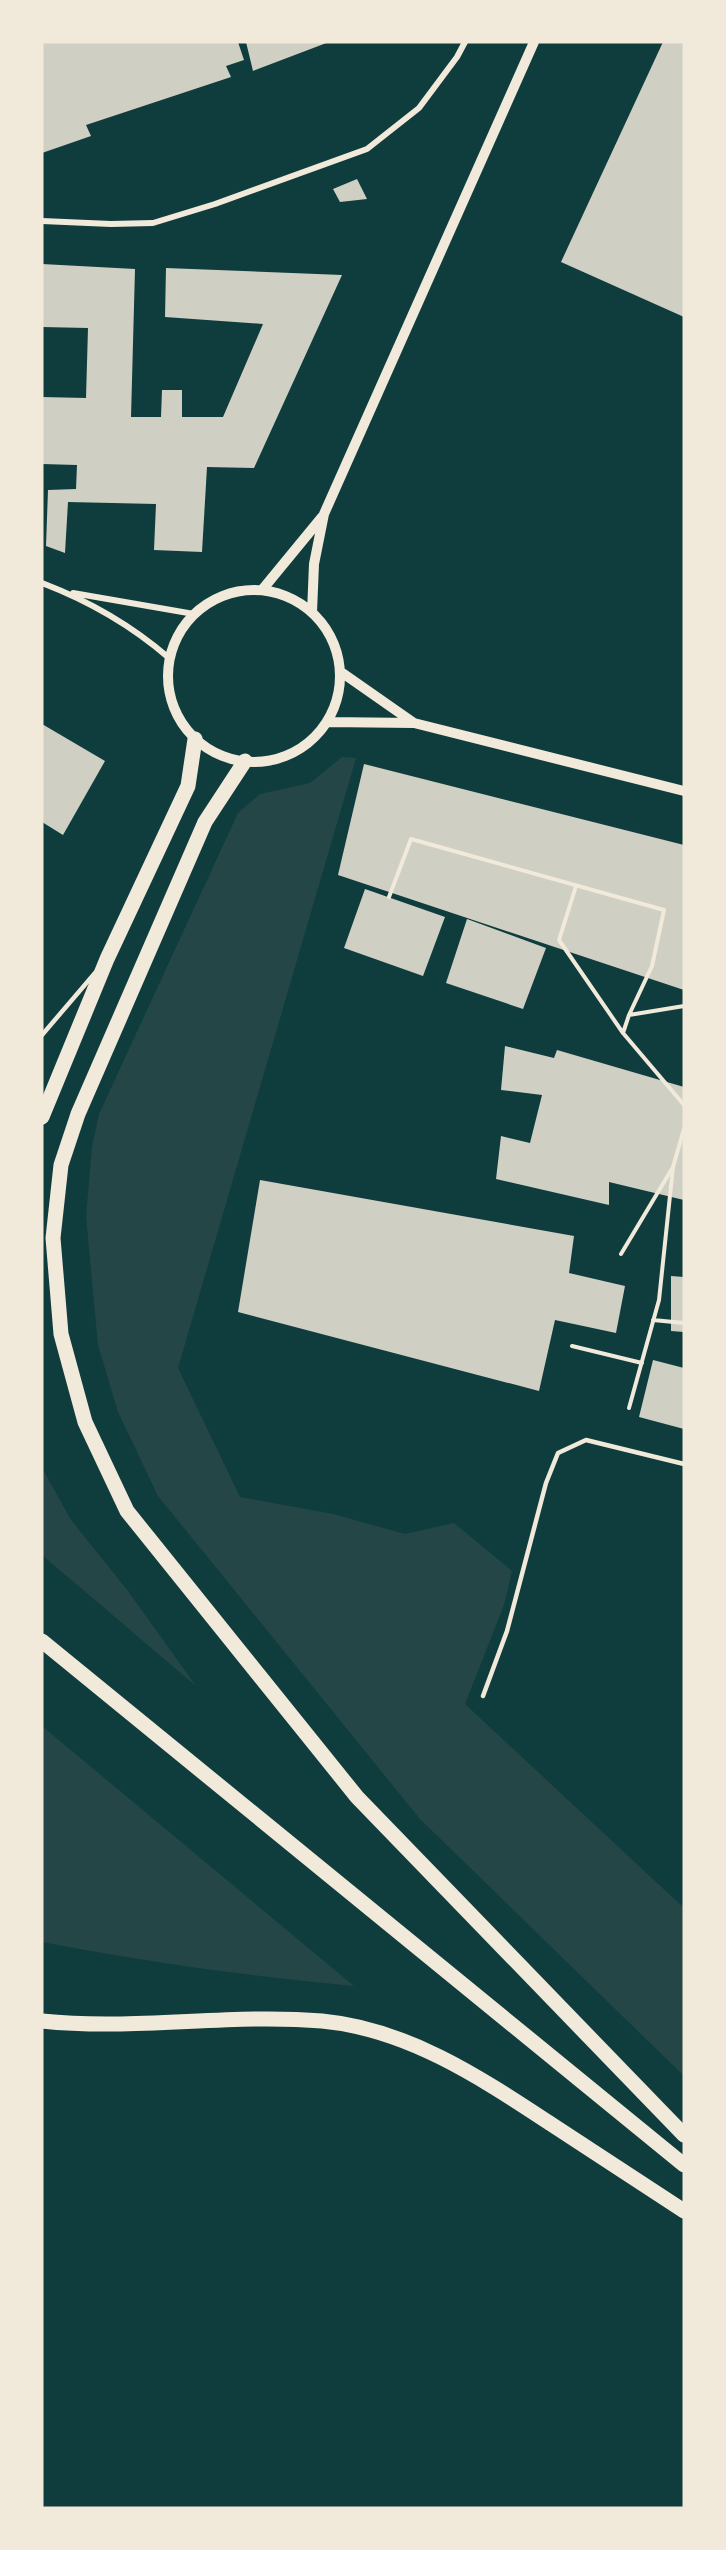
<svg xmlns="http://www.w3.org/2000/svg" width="726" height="2550" font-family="'Crimson Pro',serif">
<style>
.green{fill:#244646}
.building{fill:#cfcfc3}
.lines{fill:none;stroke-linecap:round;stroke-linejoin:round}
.path{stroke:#f1e9da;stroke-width:4}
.service{stroke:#f1e9da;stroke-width:4.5}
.minor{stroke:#f1e9da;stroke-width:6}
.tertiary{stroke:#f1e9da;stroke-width:10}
.primary{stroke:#f1e9da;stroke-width:15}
</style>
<rect width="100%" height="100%" fill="#0f3d3e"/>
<path class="green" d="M 342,757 L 356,758 L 178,1368 L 240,1497 L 333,1514 L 405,1534 L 454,1523 L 512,1571 L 504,1605 L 465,1704 L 684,1908 L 684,2076 L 420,1819 L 158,1496 L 118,1412 L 98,1345 L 86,1216 L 92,1147 L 99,1114 L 238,813 L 260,794 L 310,783 Z
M 42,1468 L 71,1520 L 128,1591 L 196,1686 L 42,1555 Z
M 42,1726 L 354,1986 C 249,1976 145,1962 42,1942 Z"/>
<path class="building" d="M 42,42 L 238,42 L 244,60 L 226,66 L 231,77 L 86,125 L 91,136 L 42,153 Z
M 246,42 L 329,42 L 253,71 Z
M 663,42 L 684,42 L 684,317 L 561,262 Z
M 357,179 L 367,199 L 340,202 L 333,189 Z
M 42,264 L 135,269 L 131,417 L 161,417 L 162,390 L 182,390 L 182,417 L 223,417 L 263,324 L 165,317 L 166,268 L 342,275 L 254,468 L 207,467 L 202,552 L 154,550 L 156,504 L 68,502 L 65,553 L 46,546 L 48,490 L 76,489 L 77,465 L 42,464 L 42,397 L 86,398 L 88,328 L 42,327 Z
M 42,724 L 105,761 L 63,835 L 42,822 Z
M 364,764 L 684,845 L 684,990 L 338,875 Z
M 365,889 L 445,917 L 423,976 L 344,948 Z
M 467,919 L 546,948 L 523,1009 L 446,983 Z
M 505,1046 L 554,1058 L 557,1050 L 684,1087 L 684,1200 L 609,1182 L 609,1205 L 496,1179 L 501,1136 L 530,1143 L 542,1095 L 501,1090 Z
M 260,1180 L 574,1236 L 569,1273 L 625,1286 L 616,1333 L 555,1320 L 539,1391 L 238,1312 Z
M 671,1276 L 684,1277 L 684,1332 L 671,1331 Z
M 653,1360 L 684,1368 L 684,1429 L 639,1417 Z"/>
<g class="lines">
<path class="path" d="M 576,886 L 559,940 L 623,1033 L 629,1015
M 389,897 L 411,839 L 664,910 L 652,966 L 629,1015 L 684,1006
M 623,1033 L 684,1105
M 621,1254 L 673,1167 L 684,1129
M 653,1320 L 684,1323
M 572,1346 L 642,1363
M 629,1408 L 659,1300 L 673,1167"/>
<path class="service" d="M 42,1035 L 95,973
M 483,1696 L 507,1631 L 546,1483 L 558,1453 L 586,1440 L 684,1464"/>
<path class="minor" d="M 42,221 L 111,224 L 153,223 L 215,204 L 367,149 L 419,108 L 457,57 L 465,42
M 42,583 C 89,601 131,625 169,658
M 73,593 L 194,614"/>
<path class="tertiary" d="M 262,590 L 322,517
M168 676a86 86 0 1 1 172 0a86 86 0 1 1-172 0Z
M 312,612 L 314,564 L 324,514 L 534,42
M 341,672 L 414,723
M 327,722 L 414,723 L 684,791"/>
<path class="primary" d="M 245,761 L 205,822 L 78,1114 L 61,1165 L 53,1238 L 61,1334 L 85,1422 L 127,1511 L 357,1797 L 684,2135
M 42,1117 L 107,959 L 188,786 L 195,739
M 42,1641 L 684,2165
M 42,2021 C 135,2031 229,2013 322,2021 C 408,2029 481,2078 551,2124 C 595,2153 640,2182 684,2211"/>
</g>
<rect width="726" height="2550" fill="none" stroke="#f1e9da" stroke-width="87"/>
</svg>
